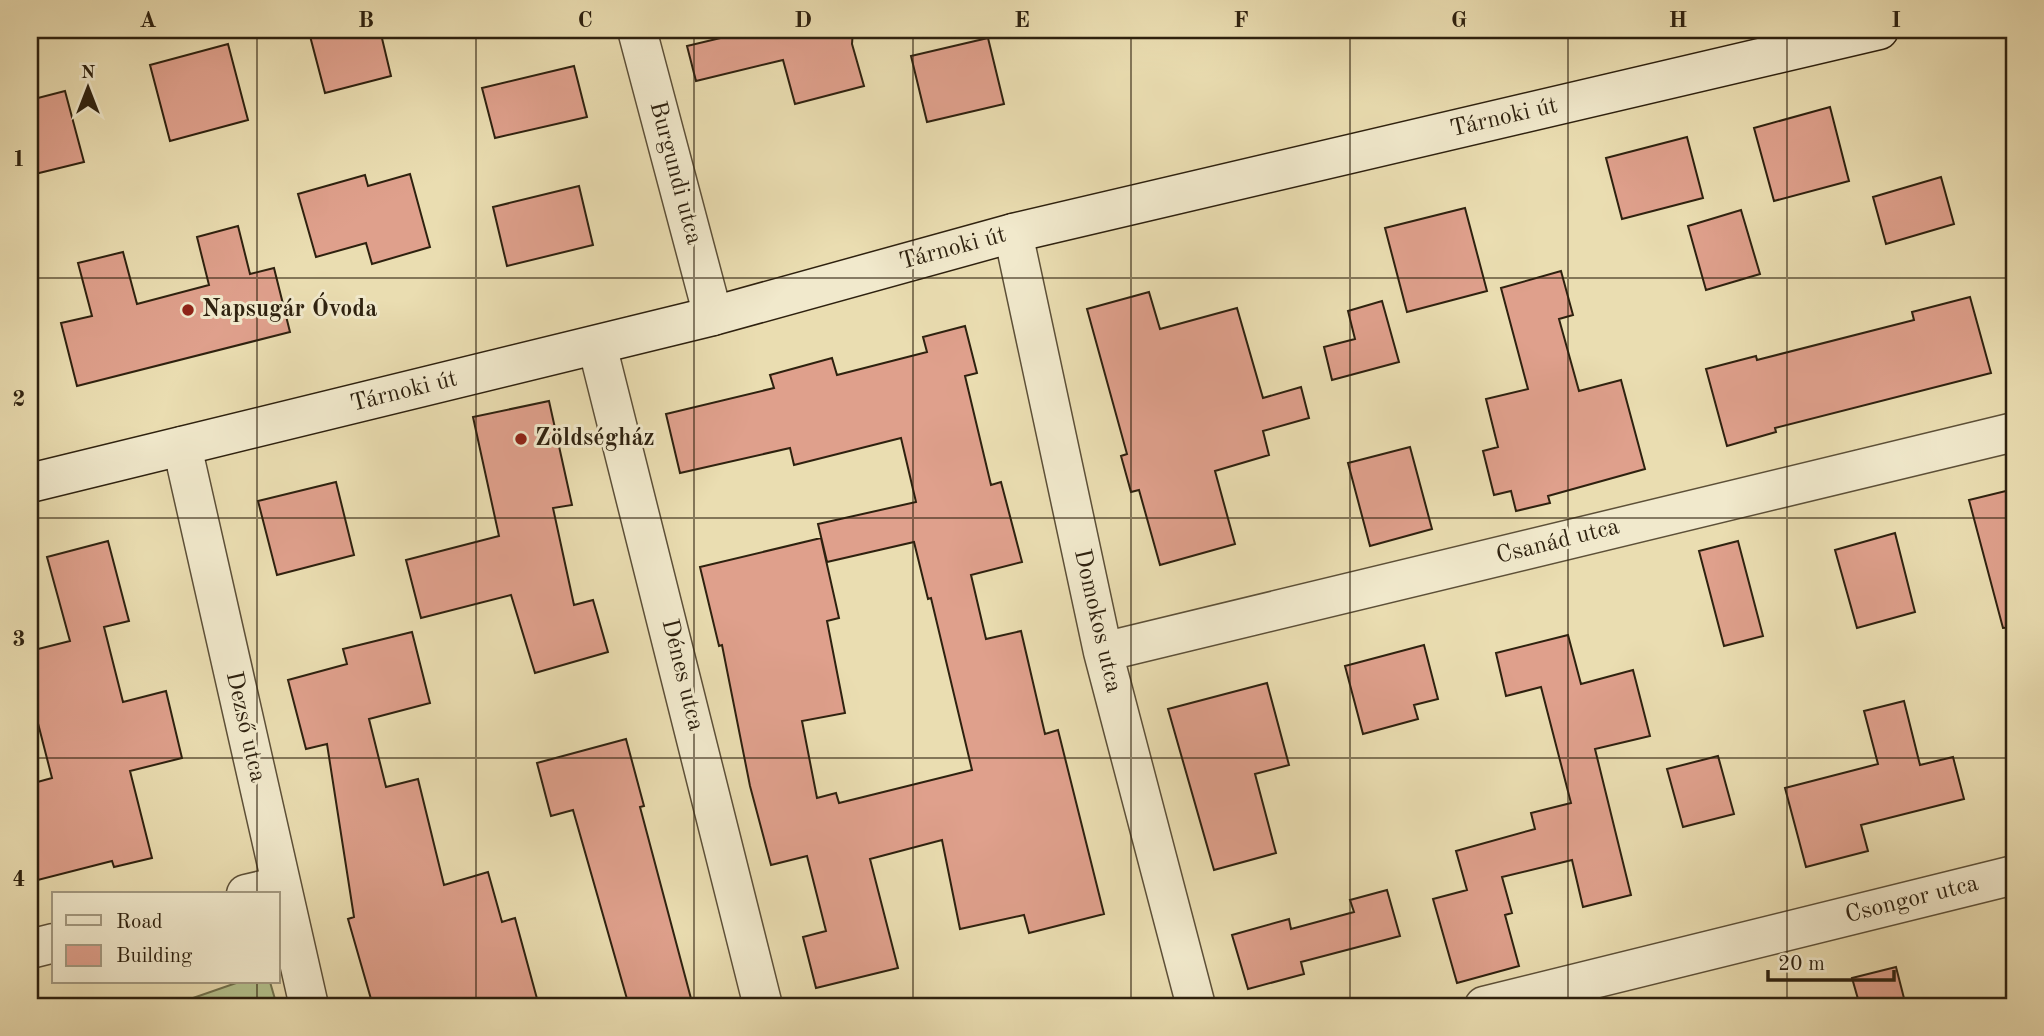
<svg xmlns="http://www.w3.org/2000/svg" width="2044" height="1036" font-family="'Old Standard TT',serif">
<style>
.green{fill:#b4c28e;stroke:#71724e;stroke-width:2}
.building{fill:#dfa08c;stroke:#2e210f;stroke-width:2}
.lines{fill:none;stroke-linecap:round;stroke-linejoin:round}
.street-casing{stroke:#5d5038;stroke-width:41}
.secondary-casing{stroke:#2e210f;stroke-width:41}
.street{stroke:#f1e9cc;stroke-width:38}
.secondary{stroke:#f1e9cc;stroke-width:38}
.grid{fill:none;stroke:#2e210f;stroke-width:2;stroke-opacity:0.55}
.poi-dot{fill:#8f2418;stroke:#f1e9cc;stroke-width:2.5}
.labels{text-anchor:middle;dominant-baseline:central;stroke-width:6;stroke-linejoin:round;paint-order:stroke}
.street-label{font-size:24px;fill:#2e210f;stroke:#f1e9cc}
.poi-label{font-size:24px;font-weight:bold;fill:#2e210f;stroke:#f1e9cc;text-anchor:start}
.neatline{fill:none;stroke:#2e210f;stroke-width:2.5}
.grid-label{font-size:23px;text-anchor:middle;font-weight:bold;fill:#2e210f}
</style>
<rect width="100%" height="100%" fill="#eaddb1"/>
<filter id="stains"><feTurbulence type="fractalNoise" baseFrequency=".00286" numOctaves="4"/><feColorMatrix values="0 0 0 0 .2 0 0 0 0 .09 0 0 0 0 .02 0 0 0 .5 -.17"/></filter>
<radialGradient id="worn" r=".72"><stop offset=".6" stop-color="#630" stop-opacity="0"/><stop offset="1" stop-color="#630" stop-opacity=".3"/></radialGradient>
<path class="green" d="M 239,982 L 270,982 L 277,1006 L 170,1006 Z"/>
<path class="building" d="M 337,30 L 380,30 L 391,76 L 325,93 L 310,36 Z
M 754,30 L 853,30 L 852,44 L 864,86 L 795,104 L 783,60 L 696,81 L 687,46 Z
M 988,38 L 1004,104 L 927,122 L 911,56 Z
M 228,44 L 248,120 L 170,141 L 150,65 Z
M 574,66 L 587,117 L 495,138 L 482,88 Z
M 65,91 L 84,162 L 35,174 L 30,153 L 30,100 Z
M 1830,107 L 1849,181 L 1774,201 L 1754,128 Z
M 1687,137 L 1703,198 L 1622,219 L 1606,158 Z
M 410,174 L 430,247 L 372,264 L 366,243 L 316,257 L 298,194 L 365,175 L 368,186 Z
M 1941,177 L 1954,224 L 1886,244 L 1873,197 Z
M 579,186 L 593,245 L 507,266 L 493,207 Z
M 1465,208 L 1487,291 L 1407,312 L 1385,228 Z
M 1741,210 L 1760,274 L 1706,290 L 1688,226 Z
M 238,226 L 250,274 L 274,268 L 290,332 L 77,386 L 61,323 L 92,316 L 78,263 L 123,252 L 137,304 L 209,285 L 197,237 Z
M 1561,271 L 1573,315 L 1559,319 L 1579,391 L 1621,380 L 1645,469 L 1548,496 L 1550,503 L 1516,511 L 1511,491 L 1494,495 L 1483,451 L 1498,447 L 1486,399 L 1528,389 L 1501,288 Z
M 1149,292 L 1160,329 L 1237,308 L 1263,398 L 1301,387 L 1309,418 L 1263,431 L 1269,455 L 1215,471 L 1235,544 L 1160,565 L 1139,490 L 1131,492 L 1121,456 L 1127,454 L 1087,309 Z
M 1970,297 L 1991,373 L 1775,428 L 1776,432 L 1727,446 L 1706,369 L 1756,356 L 1757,360 L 1914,320 L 1912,312 Z
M 1382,301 L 1399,362 L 1332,380 L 1324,347 L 1355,339 L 1348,311 Z
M 965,326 L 977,373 L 965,376 L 991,485 L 1001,482 L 1022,562 L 971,575 L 986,639 L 1021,631 L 1045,734 L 1058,730 L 1104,914 L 1029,933 L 1024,915 L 960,929 L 942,840 L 870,859 L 898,968 L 816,988 L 803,937 L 826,931 L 807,856 L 771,865 L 750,786 L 722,645 L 719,646 L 700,567 L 821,538 L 839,618 L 827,621 L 845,713 L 802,721 L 817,798 L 836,793 L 839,803 L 972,770 L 931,598 L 928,599 L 914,542 L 827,562 L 818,524 L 916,502 L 901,438 L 794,465 L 790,448 L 680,473 L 666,414 L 774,388 L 770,375 L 832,358 L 837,375 L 927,352 L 923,337 Z
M 549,401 L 572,505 L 553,508 L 574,605 L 593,600 L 608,652 L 535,673 L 511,595 L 421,618 L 406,560 L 499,536 L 473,417 Z
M 1410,447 L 1432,529 L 1370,546 L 1348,463 Z
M 336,482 L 354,555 L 277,575 L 258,501 Z
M 2014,489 L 2014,627 L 2003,628 L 1969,500 Z
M 1895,533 L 1915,612 L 1857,628 L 1835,550 Z
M 108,541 L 129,621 L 104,627 L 123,702 L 166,691 L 182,758 L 130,771 L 152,858 L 114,867 L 112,861 L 30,882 L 30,784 L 52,778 L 30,692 L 30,651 L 70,641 L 47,557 Z
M 1738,541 L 1763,636 L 1724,646 L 1699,551 Z
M 412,632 L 430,703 L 369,719 L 386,787 L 418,779 L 444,885 L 488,872 L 502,922 L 515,918 L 539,1006 L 373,1006 L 348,919 L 354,917 L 327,744 L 306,749 L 288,680 L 347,664 L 343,649 Z
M 1568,635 L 1581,684 L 1633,670 L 1650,736 L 1595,749 L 1631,895 L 1583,907 L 1572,860 L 1502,877 L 1512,913 L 1505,915 L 1519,966 L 1457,983 L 1433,899 L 1467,890 L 1456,851 L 1535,829 L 1531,813 L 1571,803 L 1541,687 L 1506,696 L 1496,653 Z
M 1424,645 L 1438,699 L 1414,705 L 1418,719 L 1363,734 L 1345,666 Z
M 1267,683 L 1289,765 L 1255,774 L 1276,853 L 1214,870 L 1168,709 Z
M 1904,701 L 1920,765 L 1953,757 L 1964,799 L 1861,825 L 1868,851 L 1806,867 L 1785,788 L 1878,764 L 1864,711 Z
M 626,739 L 644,806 L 640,807 L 693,1006 L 629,1006 L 573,810 L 551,816 L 537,763 Z
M 1718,756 L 1734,814 L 1683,827 L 1667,769 Z
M 1387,890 L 1400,936 L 1301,962 L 1304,974 L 1248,989 L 1232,935 L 1289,919 L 1291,929 L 1354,912 L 1350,900 Z
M 1896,967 L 1906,1006 L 1860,1006 L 1852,978 Z"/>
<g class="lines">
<defs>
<path id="street" d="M 637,30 L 713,316
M 1013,233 L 1103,652 L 1196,1006
M 597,345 L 763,1006
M 182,446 L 309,1006
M 1103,652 L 2014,432
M 246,894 L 280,886
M 30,949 L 54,943
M 1484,1006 L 2014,875"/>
<path id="secondary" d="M 30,483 L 713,316 L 1013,233 L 1879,30"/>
</defs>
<use href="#street" class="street-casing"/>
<use href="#secondary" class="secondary-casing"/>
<use href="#street" class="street"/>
<use href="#secondary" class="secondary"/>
</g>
<path class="grid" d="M 257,30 L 257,894M 476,30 L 476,1006M 694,30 L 694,1006M 913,30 L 913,1006M 1131,30 L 1131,1006M 1350,30 L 1350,1006M 1568,30 L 1568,1006M 1787,30 L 1787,1006M 30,278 L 2014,278M 30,518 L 2014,518M 30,758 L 2014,758M 257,982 L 257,1006"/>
<g class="poi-dot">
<circle cx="188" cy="310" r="7"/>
<circle cx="521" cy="439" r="7"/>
</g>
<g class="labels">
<g class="street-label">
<text transform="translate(1504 118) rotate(-13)">Tárnoki út</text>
<text transform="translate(675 173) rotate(75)">Burgundi utca</text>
<text transform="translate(953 249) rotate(-15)">Tárnoki út</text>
<text transform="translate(404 392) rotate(-14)">Tárnoki út</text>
<text transform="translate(1558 542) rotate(-14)">Csanád utca</text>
<text transform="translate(1097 621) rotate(77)">Domokos utca</text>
<text transform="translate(682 675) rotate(76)">Dénes utca</text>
<text transform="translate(245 727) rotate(77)">Dezső utca</text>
<text transform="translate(1912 900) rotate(-14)">Csongor utca</text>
</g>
<g class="poi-label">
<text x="202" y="310">Napsugár Óvoda</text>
<text x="535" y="439">Zöldségház</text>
</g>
</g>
<rect width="2044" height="1036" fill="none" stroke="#eaddb1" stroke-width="77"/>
<rect x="52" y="892" width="228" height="91" fill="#f1e9cc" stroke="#a39980" stroke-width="2"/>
<rect x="66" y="915" width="35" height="10" fill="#f1e9cc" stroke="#a39980" stroke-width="2"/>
<text x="116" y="928" font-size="21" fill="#2e210f">Road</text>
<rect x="66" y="945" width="35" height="21" fill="#dfa08c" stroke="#a39980" stroke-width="2"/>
<text x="116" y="962" font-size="21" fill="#2e210f">Building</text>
<g transform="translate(88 88)" stroke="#f1e9cc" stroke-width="5" paint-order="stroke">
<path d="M0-5L12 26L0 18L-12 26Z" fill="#2e210f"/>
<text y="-10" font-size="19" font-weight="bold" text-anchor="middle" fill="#2e210f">N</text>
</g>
<path d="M1768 970v10h126v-10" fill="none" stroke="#2e210f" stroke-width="3.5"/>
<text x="1778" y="970" font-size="21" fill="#2e210f" stroke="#f1e9cc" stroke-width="5" paint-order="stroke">20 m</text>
<rect x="38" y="38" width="1968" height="960" class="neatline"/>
<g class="grid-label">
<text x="148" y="27">A</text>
<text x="366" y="27">B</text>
<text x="585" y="27">C</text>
<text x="803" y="27">D</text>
<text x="1022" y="27">E</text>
<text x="1241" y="27">F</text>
<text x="1459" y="27">G</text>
<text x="1678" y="27">H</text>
<text x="1896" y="27">I</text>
<text x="19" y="166">1</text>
<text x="19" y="406">2</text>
<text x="19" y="646">3</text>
<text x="19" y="886">4</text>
</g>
<rect width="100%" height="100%" filter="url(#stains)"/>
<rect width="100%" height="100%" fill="url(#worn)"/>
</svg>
